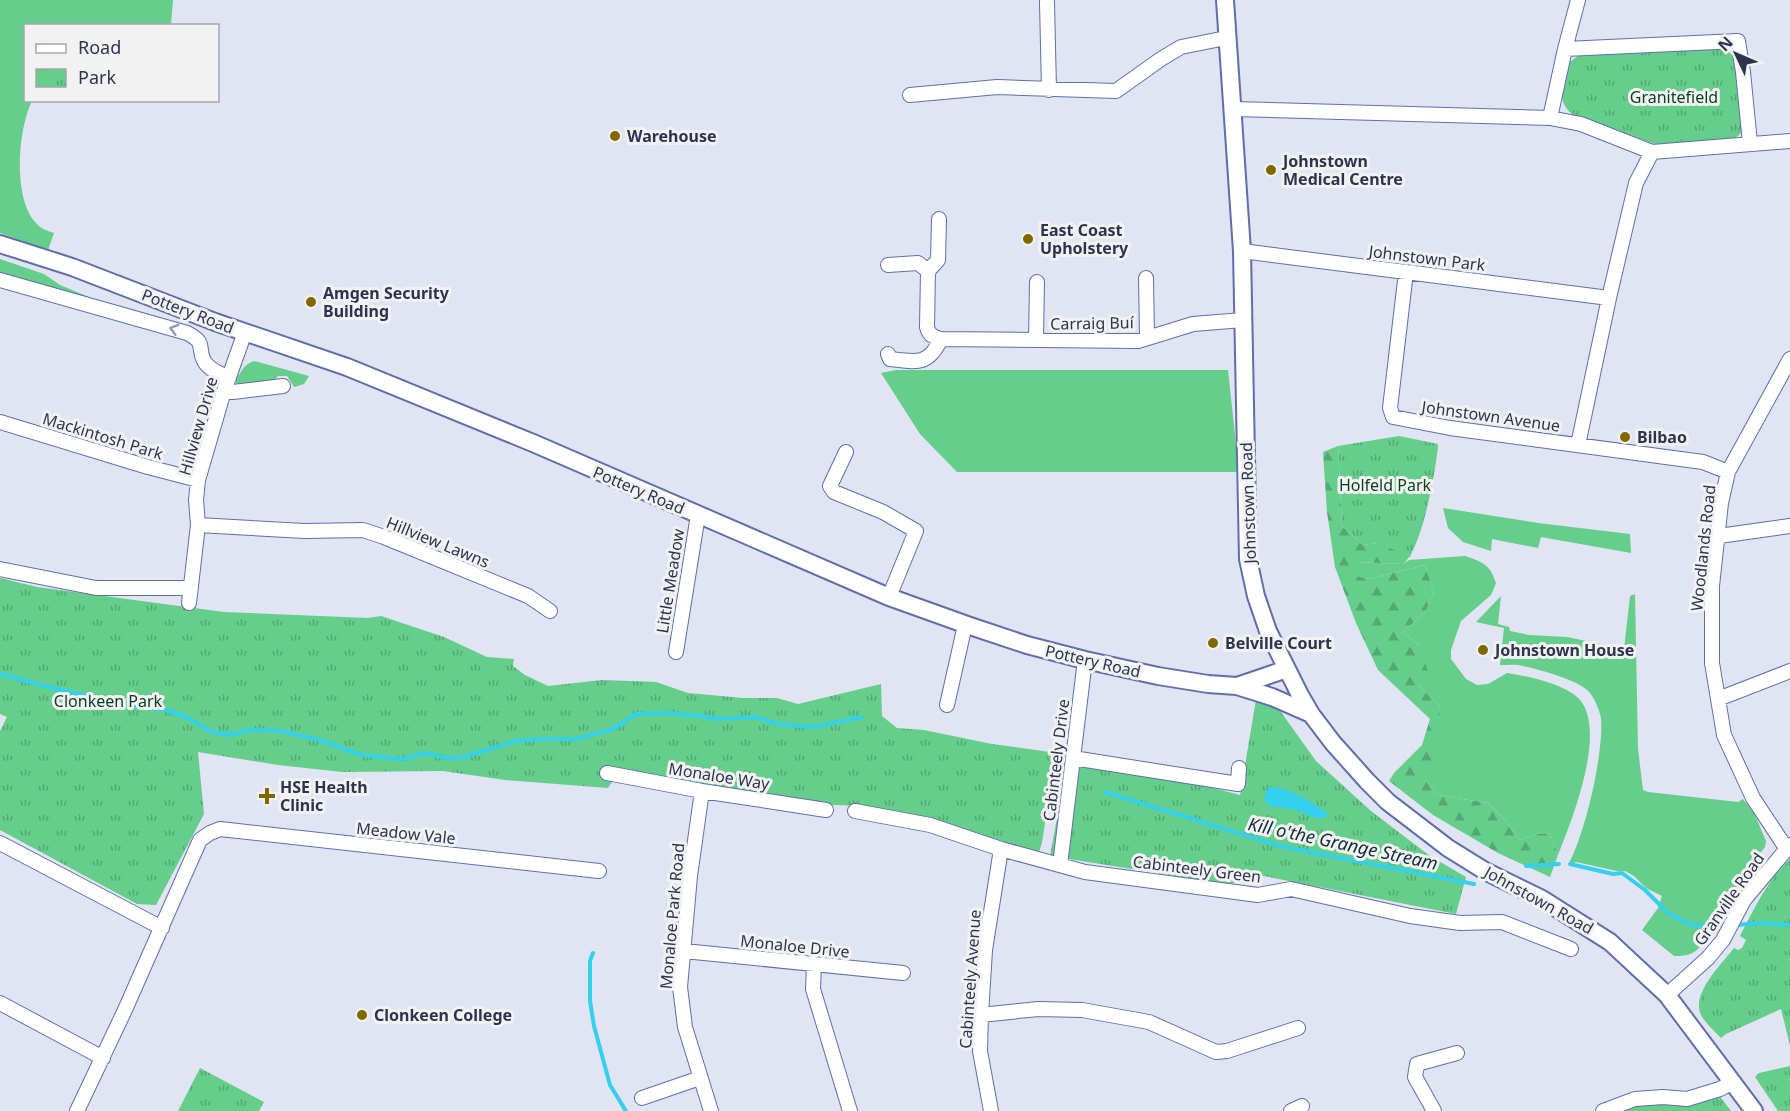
<svg xmlns="http://www.w3.org/2000/svg" width="1790" height="1111" font-family="'Noto Sans',sans-serif">
<style>
.grass{fill:#64ce8a}
.forest{fill:url(#forest-firs)}
.park{fill:url(#park-tufts)}
.water{fill:#34d0ed}
.lines{fill:none;stroke-linecap:round;stroke-linejoin:round}
.stream{stroke:#34d0ed;stroke-width:4}
.minor-casing{stroke:#606ead;stroke-width:16}
.tertiary-casing{stroke:#606ead;stroke-width:20}
.minor{stroke:#fff;stroke-width:14}
.tertiary{stroke:#fff;stroke-width:16}
.oneway{stroke:#969aa8}
.poi-dot{fill:#806901;stroke:#f2f2f2;stroke-width:2}
.labels{text-anchor:middle;dominant-baseline:central;stroke-width:6;stroke-linejoin:round;paint-order:stroke}
.park-label{font-size:16px;fill:#063e20;stroke:#f2f2f2}
.poi-label{font-size:16px;font-weight:bold;fill:#2e3450;stroke:#f2f2f2;text-anchor:start}
.street-label{font-size:16px;fill:#2e3450;stroke:#f2f2f2}
.water-label{font-size:18px;font-style:italic;fill:#102f36;stroke:#f2f2f2}
</style>
<defs>
<pattern id="forest-firs" width="22" height="20" patternUnits="userSpaceOnUse" patternTransform="scale(1.5)"><rect width="22" height="20" fill="#64ce8a"/><path d="M5 1l3.5 6h-7zM16 11l3.5 6h-7z" fill="#53a873"/></pattern>
<pattern id="park-tufts" width="24" height="20" patternUnits="userSpaceOnUse" patternTransform="scale(1.5)"><rect width="24" height="20" fill="#64ce8a"/><path d="M3 7l-1-3M5 7V3M7 7l1-3M15 17l-1-3M17 17v-4M19 17l1-3" fill="none" stroke="#53a873"/></pattern>
</defs>
<rect width="100%" height="100%" fill="#e0e4f3"/>
<path class="grass" d="M 0,0 L 173,0 L 171,25 L 26,26 L 26,100 L 32,101 C 18,129 12,200 37,224 C 41,229 48,231 54,233 L 48,250 L 0,233 Z
M 0,259 L 44,274 L 60,285 L 94,299 L 0,273 Z
M 254,361 L 258,362 L 309,376 L 304,384 L 294,387 L 287,376 L 278,376 L 273,382 L 240,385 L 235,382 C 240,373 244,364 254,361 Z
M 896,370 L 1228,370 L 1239,472 L 957,472 L 920,434 L 881,373 Z
M 1443,508 L 1538,523 L 1630,534 L 1631,553 L 1541,537 L 1538,548 L 1492,539 L 1491,551 L 1463,542 L 1448,528 Z
M 1465,556 C 1482,562 1490,564 1496,583 L 1491,595 L 1461,621 L 1451,650 L 1451,659 L 1466,679 L 1477,685 L 1488,684 L 1507,673 C 1527,676 1566,684 1580,700 C 1607,732 1572,820 1558,855 L 1550,833 L 1536,834 L 1519,840 L 1507,822 L 1488,803 L 1438,795 L 1425,780 L 1440,706 L 1418,685 L 1420,646 L 1403,632 L 1426,611 L 1434,592 L 1425,565 L 1369,579 L 1357,576 L 1356,562 L 1403,564 L 1409,560 Z
M 1635,594 L 1638,749 L 1643,790 L 1648,792 L 1738,802 L 1743,799 L 1755,815 L 1766,841 L 1765,847 L 1747,870 L 1704,942 C 1695,954 1689,956 1674,956 L 1642,930 L 1658,908 L 1662,896 L 1646,888 L 1634,876 L 1625,871 L 1617,871 L 1576,862 L 1568,865 C 1585,835 1604,753 1601,718 C 1600,712 1595,699 1590,693 C 1582,681 1538,669 1523,666 C 1516,664 1508,665 1500,665 L 1504,628 L 1476,622 L 1501,596 L 1498,624 L 1509,627 L 1510,631 L 1529,635 L 1567,637 L 1624,649 L 1630,596 Z"/>
<path class="forest" d="M 1438,444 C 1436,470 1422,550 1403,564 L 1357,562 L 1357,576 L 1369,579 L 1425,565 L 1434,592 L 1426,611 L 1403,632 L 1420,646 L 1428,672 L 1418,685 L 1440,706 L 1437,738 L 1425,780 L 1438,795 L 1488,803 L 1507,822 L 1519,840 L 1536,834 L 1550,833 L 1558,855 L 1550,877 L 1498,853 L 1433,815 L 1389,781 L 1394,773 L 1422,745 L 1430,719 L 1378,670 L 1356,623 L 1335,567 L 1327,512 L 1323,452 L 1338,446 L 1342,526 L 1363,545 L 1378,543 Z"/>
<path class="park" d="M 1721,49 L 1730,53 L 1736,59 L 1743,130 L 1738,136 L 1731,141 L 1655,144 L 1572,114 C 1555,100 1563,82 1567,64 L 1578,56 Z
M 1399,436 L 1438,444 C 1434,483 1425,520 1410,557 L 1378,543 L 1363,545 L 1342,526 L 1338,446 Z
M 0,578 L 37,587 L 224,612 L 368,618 L 381,616 L 444,637 L 487,657 L 514,659 L 513,666 L 525,675 L 548,686 L 602,680 L 656,682 L 688,693 L 743,698 L 777,698 L 798,704 L 881,684 L 882,716 L 897,728 L 924,730 L 992,744 L 1057,753 L 1051,782 L 1042,843 L 1039,852 C 971,834 903,805 831,805 L 620,769 L 608,788 L 505,780 L 443,771 L 342,772 L 278,765 L 198,752 L 204,814 L 156,905 L 137,904 L 0,830 L 0,731 L 7,717 L 0,714 Z
M 1258,688 L 1273,701 L 1316,761 L 1371,811 L 1430,856 L 1466,877 L 1456,914 L 1264,876 L 1242,882 L 1226,884 L 1050,856 L 1062,791 L 1067,776 L 1081,765 L 1190,782 L 1240,795 Z
M 1790,859 L 1790,1045 L 1781,1009 L 1726,1034 L 1721,1038 C 1715,1032 1707,1024 1702,1017 C 1689,995 1721,965 1734,948 L 1738,950 L 1742,948 L 1746,940 L 1740,936 C 1754,909 1768,879 1790,859 Z
M 1790,1066 L 1790,1111 L 1778,1111 L 1755,1077 L 1759,1073 Z
M 200,1068 L 264,1102 L 259,1111 L 178,1111 Z
M 1719,1095 L 1731,1111 L 1617,1111 L 1647,1102 Z"/>
<path class="water" d="M 1271,787 C 1292,788 1310,802 1328,813 L 1324,818 L 1316,818 L 1296,810 L 1270,806 L 1264,800 L 1266,791 Z"/>
<g class="lines">
<path class="stream" d="M 0,674 L 48,687 L 138,707 L 166,710 L 186,717 L 212,732 L 229,735 L 251,730 L 281,731 L 323,741 L 361,755 L 403,759 L 426,753 L 447,758 L 464,757 L 515,741 L 543,739 L 577,739 L 613,729 L 636,714 L 666,713 L 703,716 L 714,719 L 755,717 L 778,724 L 814,727 L 862,717
M 1105,792 L 1280,846 L 1474,884
M 1570,864 L 1613,874 L 1622,873 L 1645,890 L 1668,913 L 1691,925 L 1728,925
M 1526,866 L 1559,864
M 1735,925 L 1764,923 L 1790,925
M 593,953 L 590,961 L 590,1001 L 594,1026 L 610,1085 L 626,1111"/>
<defs>
<path id="minor" d="M 1047,2 L 1049,90
M 1565,49 L 1738,41 L 1743,72 L 1750,143
M 910,95 L 997,87 L 1116,91 L 1161,59 L 1181,47 L 1226,38
M 1233,109 L 1550,118 L 1581,124 L 1652,152 L 1790,141
M 1550,118 L 1565,49 L 1578,0
M 1242,251 L 1609,298
M 888,265 L 918,263 L 928,271 L 927,327 C 929,335 933,337 941,339 L 1138,341 L 1193,324 L 1243,320
M 928,271 L 938,260 L 939,219
M 1406,272 L 1390,408 L 1393,417 L 1450,428 L 1703,462 L 1728,472
M 1146,278 L 1147,336
M 0,280 L 187,333 C 207,343 197,348 204,361 C 209,370 221,374 229,378
M 1036,340 L 1037,282
M 888,354 L 890,359 C 917,362 928,366 941,339
M 224,391 L 233,392 L 283,386
M 0,422 L 148,467 L 198,480
M 1578,445 L 1609,298 L 1636,183 L 1652,152
M 846,452 L 830,486 L 834,492 L 883,512 L 916,531 L 889,597
M 198,525 L 305,531 L 363,530 L 384,537 L 528,596 L 550,611
M 1719,536 L 1790,526
M 0,569 L 96,588 L 191,588
M 189,603 L 198,525 L 196,500 L 198,480 L 224,391 L 245,332
M 676,652 L 698,515
M 1718,699 L 1790,671
M 947,705 L 965,625
M 1073,758 L 1238,784 L 1239,768
M 607,773 L 702,791 L 826,810
M 702,791 L 690,876 L 680,987 L 685,1027 L 711,1111
M 855,811 L 930,825 L 1001,849 L 1085,872 L 1258,895 L 1291,889 L 1410,916 L 1460,923 L 1502,922 L 1571,949
M 0,843 L 162,928
M 1786,848 L 1753,798 L 1724,735 L 1712,663 L 1712,586 L 1721,503 L 1728,472 L 1790,359
M 1060,865 L 1085,660
M 684,951 L 903,973
M 814,965 L 813,989 L 850,1111
M 1667,995 L 1708,958 L 1723,940 L 1744,900 L 1790,845
M 0,1003 L 103,1058
M 981,1015 L 1038,1009 L 1082,1010 L 1149,1022 L 1216,1052 L 1227,1051 L 1298,1028
M 642,1098 L 700,1078
M 77,1111 L 124,1012 L 200,840 L 210,833 L 220,829 L 599,871
M 991,1111 L 980,1051 L 981,1015 L 985,950 L 1001,849
M 1291,1111 L 1302,1106
M 1434,1111 L 1415,1077 L 1417,1064 L 1457,1053
M 1603,1111 L 1635,1099 L 1663,1097 L 1687,1099 L 1720,1089 L 1733,1082"/>
<path id="tertiary" d="M 1225,0 L 1242,251 L 1248,559 L 1256,596 L 1268,631 L 1300,695 L 1311,714 L 1333,743 L 1367,781 L 1388,802 L 1448,848 L 1485,871 L 1542,899 L 1610,942 L 1667,995 L 1754,1111
M 0,244 L 72,267 L 215,322 L 347,367 L 533,443 L 889,597 L 970,626 L 1027,645 L 1085,660 L 1158,676 L 1208,684 L 1237,686 L 1287,669
M 1237,686 L 1272,697 L 1311,714"/>
</defs>
<use href="#minor" class="minor-casing"/>
<use href="#tertiary" class="tertiary-casing"/>
<use href="#minor" class="minor"/>
<use href="#tertiary" class="tertiary"/>
</g>
<defs><path id="oneway-chevron" d="M-2-3.5L2.5 0L-2 3.5" fill="none" stroke-width="1.6" stroke-linecap="round" stroke-linejoin="round" transform="scale(1.5)"/></defs>
<use class="oneway" href="#oneway-chevron" transform="translate(174 329) rotate(-164)"/>
<g class="poi-dot">
<circle cx="615" cy="136" r="6"/>
<circle cx="1271" cy="170" r="6"/>
<circle cx="1028" cy="239" r="6"/>
<circle cx="311" cy="302" r="6"/>
<circle cx="1625" cy="437" r="6"/>
<circle cx="1213" cy="643" r="6"/>
<circle cx="1483" cy="650" r="6"/>
<path d="M264 787h6v6h6v6h-6v6h-6v-6h-6v-6h6z"/>
<circle cx="362" cy="1015" r="6"/>
</g>
<g class="labels">
<g class="park-label">
<text x="1674" y="97">Granitefield</text>
<text x="1385" y="485">Holfeld Park</text>
<text x="108" y="701">Clonkeen Park</text>
</g>
<g class="poi-label">
<text x="627" y="136">Warehouse</text>
<text x="1283" y="161">Johnstown<tspan x="1283" dy="18">Medical Centre</tspan></text>
<text x="1040" y="230">East Coast<tspan x="1040" dy="18">Upholstery</tspan></text>
<text x="323" y="293">Amgen Security<tspan x="323" dy="18">Building</tspan></text>
<text x="1637" y="437">Bilbao</text>
<text x="1225" y="643">Belville Court</text>
<text x="1495" y="650">Johnstown House</text>
<text x="280" y="787">HSE Health<tspan x="280" dy="18">Clinic</tspan></text>
<text x="374" y="1015">Clonkeen College</text>
</g>
<g class="street-label">
<text transform="translate(1427 258) rotate(7)">Johnstown Park</text>
<text transform="translate(188 311) rotate(21)">Pottery Road</text>
<text transform="translate(1092 323) rotate(-1)">Carraig Buí</text>
<text transform="translate(1491 416) rotate(8)">Johnstown Avenue</text>
<text transform="translate(198 426) rotate(-74)">Hillview Drive</text>
<text transform="translate(103 436) rotate(17)">Mackintosh Park</text>
<text transform="translate(639 490) rotate(23)">Pottery Road</text>
<text transform="translate(1248 503) rotate(-92)">Johnstown Road</text>
<text transform="translate(438 542) rotate(22)">Hillview Lawns</text>
<text transform="translate(1703 548) rotate(-84)">Woodlands Road</text>
<text transform="translate(670 581) rotate(-81)">Little Meadow</text>
<text transform="translate(1093 661) rotate(13)">Pottery Road</text>
<text transform="translate(1056 760) rotate(-83)">Cabinteely Drive</text>
<text transform="translate(719 776) rotate(9)">Monaloe Way</text>
<text transform="translate(406 833) rotate(6)">Meadow Vale</text>
<text transform="translate(1197 869) rotate(7)">Cabinteely Green</text>
<text transform="translate(1729 899) rotate(-55)">Granville Road</text>
<text transform="translate(1539 900) rotate(29)">Johnstown Road</text>
<text transform="translate(672 916) rotate(-85)">Monaloe Park Road</text>
<text transform="translate(795 946) rotate(6)">Monaloe Drive</text>
<text transform="translate(970 979) rotate(-86)">Cabinteely Avenue</text>
</g>
<g class="water-label">
<text transform="translate(1343 843) rotate(12)">Kill o'the Grange Stream</text>
</g>
</g>
<rect x="24" y="24" width="195" height="78" fill="#f2f2f2" stroke="#a4a6b1" stroke-width="1.5"/>
<rect x="36" y="44" width="30" height="9" fill="#ffffff" stroke="#a4a6b1" stroke-width="1.5"/>
<text x="78" y="54" font-size="18" fill="#2e3450">Road</text>
<rect x="36" y="69" width="30" height="18" fill="url(#park-tufts)" stroke="#a4a6b1" stroke-width="1.5"/>
<text x="78" y="84" font-size="18" fill="#2e3450">Park</text>
<g transform="translate(1736 54) rotate(314)" stroke="#f2f2f2" stroke-width="4.5" paint-order="stroke">
<path d="M0-4.5L10 22L0 15L-10 22Z" fill="#2e3450"/>
<text y="-9" font-size="16" font-weight="bold" text-anchor="middle" fill="#2e3450">N</text>
</g>
</svg>
